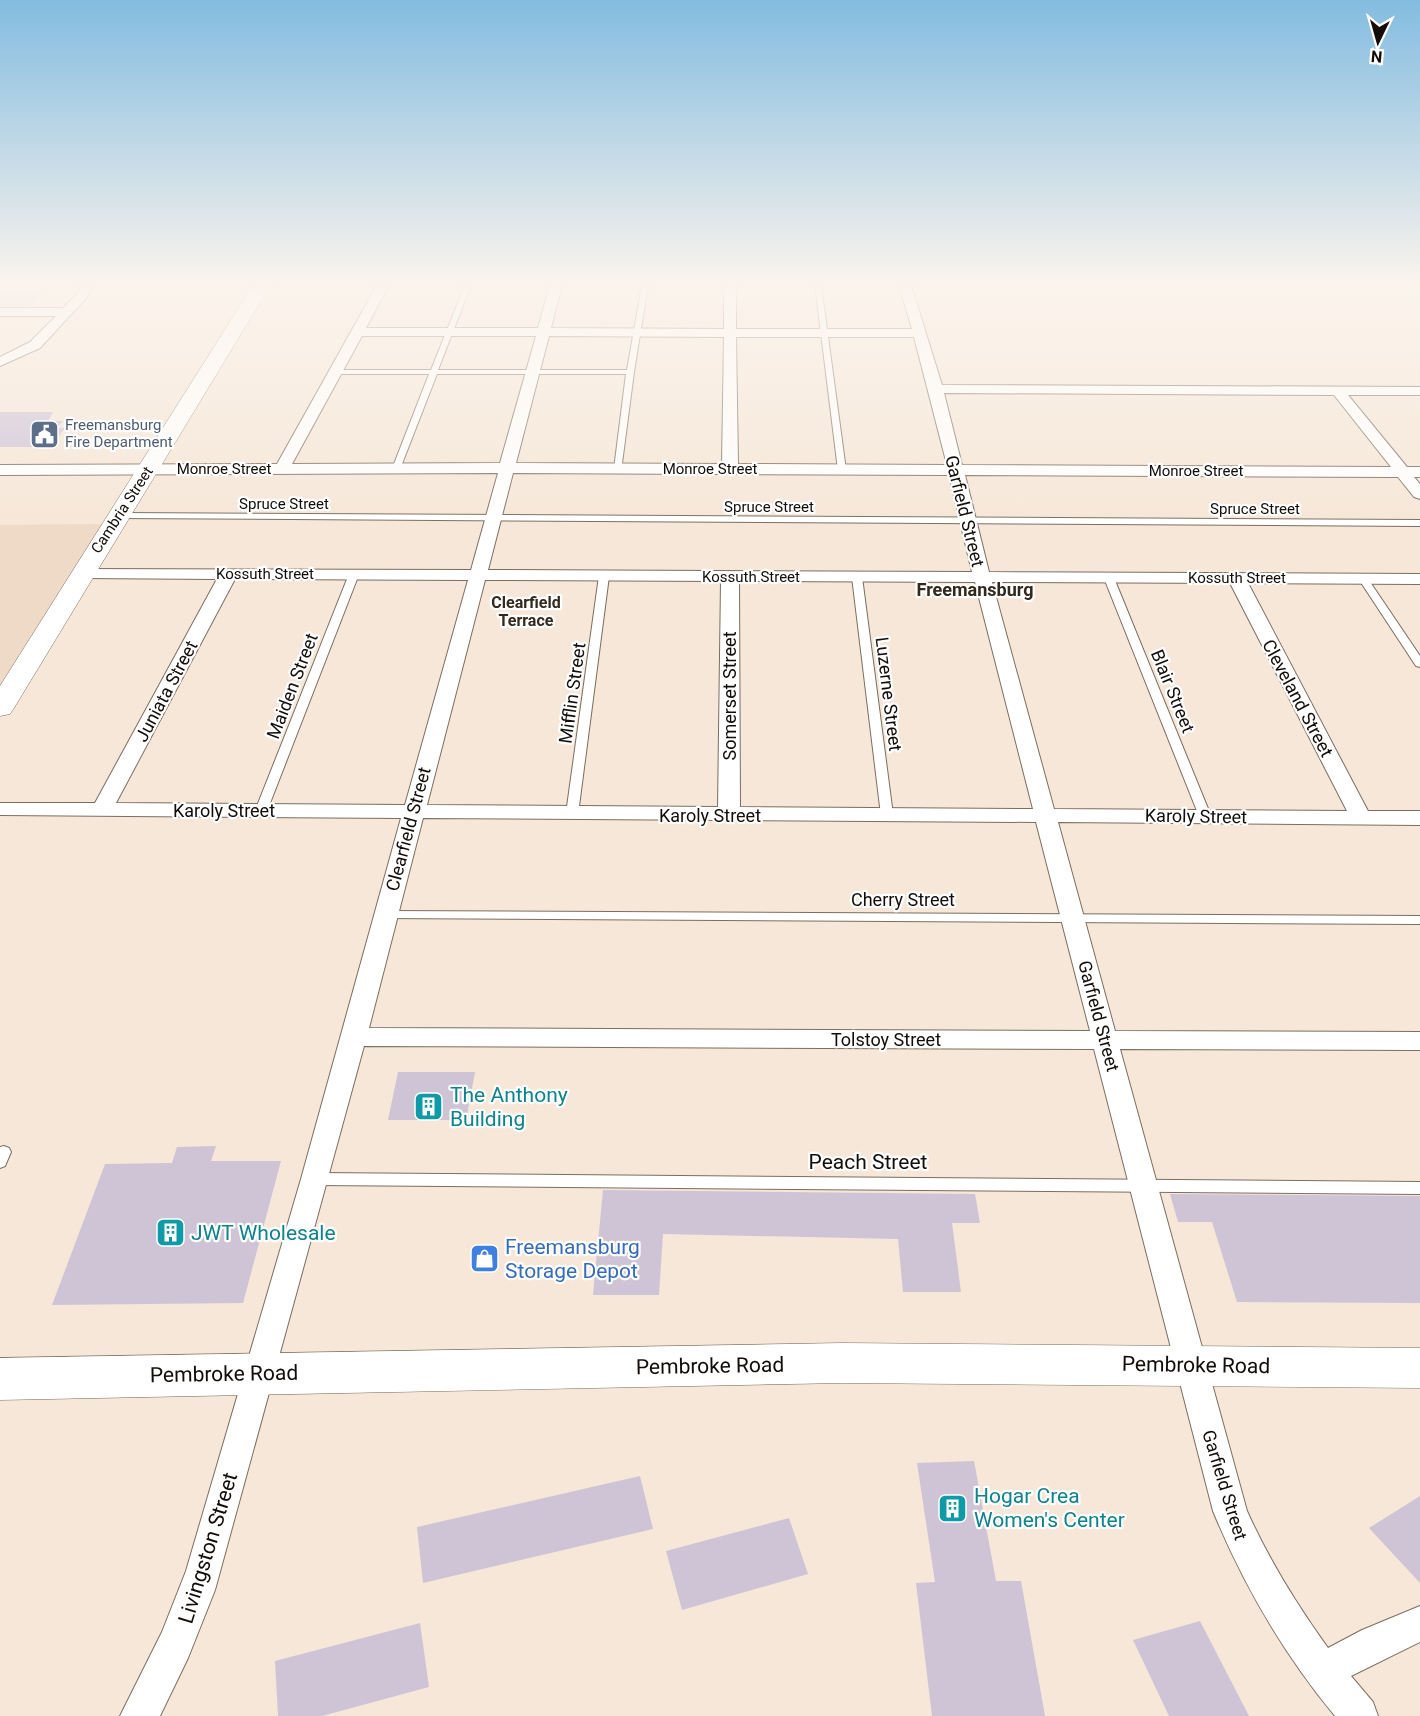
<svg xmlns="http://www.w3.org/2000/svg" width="1420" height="1716" font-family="Roboto,sans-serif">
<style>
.built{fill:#eedac6}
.building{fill:#cec4d6}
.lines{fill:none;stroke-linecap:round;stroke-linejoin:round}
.lane-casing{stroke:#7b6e61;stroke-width:2}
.street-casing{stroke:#7b6e61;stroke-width:2}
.secondary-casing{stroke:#7b6e61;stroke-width:1}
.primary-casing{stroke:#7b6e61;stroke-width:1}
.lane{fill:#fff;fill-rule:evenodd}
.street{fill:#fff;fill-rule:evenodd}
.secondary{fill:#fff;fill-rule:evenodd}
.primary{fill:#fff;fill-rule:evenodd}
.labels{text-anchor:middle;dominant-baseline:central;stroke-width:4.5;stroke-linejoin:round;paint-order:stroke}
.far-service-label{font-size:15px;fill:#4e5e75;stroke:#fff;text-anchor:start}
.far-street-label{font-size:15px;fill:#120d09;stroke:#fff}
.far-neighbourhood-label{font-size:16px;font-weight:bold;fill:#34291d;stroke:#fff}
.street-label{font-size:18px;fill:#120d09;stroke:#fff}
.far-quarter-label{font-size:18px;font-weight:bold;fill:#34291d;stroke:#fff}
.near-culture-label{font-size:21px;fill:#0d838f;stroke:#fff;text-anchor:start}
.near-street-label{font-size:21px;fill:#120d09;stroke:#fff}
.near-shop-label{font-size:21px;fill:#366cbe;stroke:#fff;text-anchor:start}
</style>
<rect width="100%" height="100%" fill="#f6e7d8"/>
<path class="built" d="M 106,524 L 0,689 L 0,525 Z"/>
<path class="building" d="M 42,293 L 29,306 L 0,306 L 0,294 Z
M 0,412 L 53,412 L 48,421 L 63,421 L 57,428 L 65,428 L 50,447 L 0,447 Z
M 398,1072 L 475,1072 L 466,1120 L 388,1120 Z
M 216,1146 L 211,1161 L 281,1161 L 243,1303 L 52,1305 L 105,1164 L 172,1163 L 177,1147 Z
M 603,1190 L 975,1194 L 980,1223 L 952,1223 L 961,1292 L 903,1292 L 898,1239 L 663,1234 L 659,1295 L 593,1295 Z
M 1170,1194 L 1420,1196 L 1420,1303 L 1237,1302 L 1212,1222 L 1178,1222 Z
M 974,1461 L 996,1581 L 1021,1581 L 1045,1716 L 932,1716 L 916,1583 L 935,1582 L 917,1463 Z
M 640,1476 L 653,1529 L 423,1583 L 417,1527 Z
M 1420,1496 L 1420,1583 L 1369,1528 Z
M 789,1518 L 808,1574 L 682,1610 L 666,1551 Z
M 1200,1621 L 1249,1716 L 1169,1716 L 1133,1640 Z
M 420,1623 L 429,1687 L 322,1716 L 278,1716 L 275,1661 Z"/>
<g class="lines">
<defs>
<path id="lane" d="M 465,285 L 471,285 L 438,370 L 627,370 L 642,285 L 648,285 L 634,372 L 621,471 L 614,469 L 626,374 L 437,374 L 400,469 L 393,471 L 392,469 L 429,374 L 334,374 L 330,372 L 334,370 L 431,370 Z
M 815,285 L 821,285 L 846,470 L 842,472 L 838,470 Z
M 119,513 L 1420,520 L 1420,526 L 116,518 L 116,514 Z
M 354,571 L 359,574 L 267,811 L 261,814 L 257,813 L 255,811 L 349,574 Z
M 604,573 L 609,576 L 578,814 L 572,817 L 566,814 L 599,576 Z
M 857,574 L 862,577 L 893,815 L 887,818 L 881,815 L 852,577 Z
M 1109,575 L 1114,578 L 1211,816 L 1209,818 L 1205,819 L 1199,816 L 1104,578 Z
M 1363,575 L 1366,576 L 1420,656 L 1420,667 L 1416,666 L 1358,578 Z
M 385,911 L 1420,916 L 1420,924 L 381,918 L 379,915 L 381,912 Z
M 4,1146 L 9,1148 L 11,1152 L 5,1166 L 0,1168 L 0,1147 Z
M 315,1173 L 1420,1182 L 1420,1194 L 315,1185 L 310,1183 L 307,1179 L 310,1175 Z"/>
<path id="street" d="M 81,285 L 93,285 L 87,297 L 40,348 L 0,366 L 0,357 L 30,342 L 56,316 L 0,316 L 0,308 L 63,308 L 78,293 Z
M 377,285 L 389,285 L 366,328 L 538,328 L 550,285 L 562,285 L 551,328 L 724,329 L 724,285 L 736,285 L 736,329 L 912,329 L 899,285 L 911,285 L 942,385 L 1420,387 L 1420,395 L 1348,395 L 1407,467 L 1420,467 L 1420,477 L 1414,477 L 1420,484 L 1420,499 L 1414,497 L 1398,477 L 965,475 L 989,572 L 1420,574 L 1420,584 L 1248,583 L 1368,811 L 1420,811 L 1420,825 L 1058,822 L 1115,1031 L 1420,1032 L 1420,1050 L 1120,1049 L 1247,1511 C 1269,1560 1297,1605 1328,1648 L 1362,1630 L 1420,1606 L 1420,1642 L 1351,1676 L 1373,1702 L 1378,1716 L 1335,1716 C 1283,1653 1244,1586 1213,1511 L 1094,1049 L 364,1046 L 215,1590 L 188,1658 L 160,1716 L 120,1716 L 162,1632 L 186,1571 L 301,1179 L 401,818 L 0,815 L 0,803 L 95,803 L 217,579 L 82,578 L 76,577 L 73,573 L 76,569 L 471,570 L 498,473 L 0,475 L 0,465 L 277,464 ZM 362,336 L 536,336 L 500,463 L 292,464 ZM 549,336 L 724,337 L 722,464 L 516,463 ZM 736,337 L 914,337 L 947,465 L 738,464 ZM 944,393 L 1334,395 L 1391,467 L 962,465 ZM 513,473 L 949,475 L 972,572 L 488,570 ZM 235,579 L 468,580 L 405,805 L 116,803 ZM 485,580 L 721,581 L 718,807 L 427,805 ZM 739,581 L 975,582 L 1033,809 L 740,807 ZM 992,582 L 1230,583 L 1347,811 L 1054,809 ZM 423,818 L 1036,822 L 1090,1031 L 369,1028 Z"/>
<path id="secondary" d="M 257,285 L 275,285 L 264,296 L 14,708 L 10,714 L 0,716 L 0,686 L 248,293 Z"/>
<path id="primary" d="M 842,1343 L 1420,1348 L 1420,1388 L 842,1383 L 0,1400 L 0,1358 Z"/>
</defs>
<use href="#lane" class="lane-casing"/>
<use href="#street" class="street-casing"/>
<use href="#secondary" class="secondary-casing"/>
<use href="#primary" class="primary-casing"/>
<use href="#lane" class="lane"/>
<use href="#street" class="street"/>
<use href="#secondary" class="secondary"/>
<use href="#primary" class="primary"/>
</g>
<linearGradient id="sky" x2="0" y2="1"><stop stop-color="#83bce0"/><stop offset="0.54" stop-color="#fbf4ed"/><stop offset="1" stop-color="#fbf4ed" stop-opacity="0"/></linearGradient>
<rect width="1420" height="525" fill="url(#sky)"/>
<defs>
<symbol id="civic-square" viewBox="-11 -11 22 22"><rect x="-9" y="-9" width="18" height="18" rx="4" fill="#5c6f8a" stroke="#fff"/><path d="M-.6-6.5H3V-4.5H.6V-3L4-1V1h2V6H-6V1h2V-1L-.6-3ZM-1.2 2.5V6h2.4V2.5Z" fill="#fff"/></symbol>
<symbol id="building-square" viewBox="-11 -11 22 22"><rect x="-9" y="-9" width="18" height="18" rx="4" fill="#0f9aa8" stroke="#fff"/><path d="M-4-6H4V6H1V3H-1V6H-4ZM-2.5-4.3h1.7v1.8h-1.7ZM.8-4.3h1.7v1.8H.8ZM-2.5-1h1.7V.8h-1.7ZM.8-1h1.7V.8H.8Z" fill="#fff"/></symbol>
<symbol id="shop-square" viewBox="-11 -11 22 22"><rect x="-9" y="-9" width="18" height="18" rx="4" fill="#3f7fe0" stroke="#fff"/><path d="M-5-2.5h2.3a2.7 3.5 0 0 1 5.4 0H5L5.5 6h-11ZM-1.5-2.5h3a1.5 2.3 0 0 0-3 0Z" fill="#fff"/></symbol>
</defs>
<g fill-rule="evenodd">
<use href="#civic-square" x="28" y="418" width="33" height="33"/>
<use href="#building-square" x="412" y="1090" width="33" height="33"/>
<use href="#building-square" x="154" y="1216" width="33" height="33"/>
<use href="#shop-square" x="468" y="1242" width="33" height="33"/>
<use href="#building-square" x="936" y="1492" width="33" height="33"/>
</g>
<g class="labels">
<g class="far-service-label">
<text x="65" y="425">Freemansburg<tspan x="65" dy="17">Fire Department</tspan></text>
</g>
<g class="far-street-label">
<text x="224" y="469">Monroe Street</text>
<text x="710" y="469">Monroe Street</text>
<text x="1196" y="471">Monroe Street</text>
<text x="284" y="504">Spruce Street</text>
<text x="769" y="507">Spruce Street</text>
<text x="1255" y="509">Spruce Street</text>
<text transform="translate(122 510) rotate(-57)">Cambria Street</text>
<text x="265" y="574">Kossuth Street</text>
<text x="751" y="577">Kossuth Street</text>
<text x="1237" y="578">Kossuth Street</text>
</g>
<g class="far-neighbourhood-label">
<text x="526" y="602">Clearfield<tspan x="526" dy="18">Terrace</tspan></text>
</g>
<g class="street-label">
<text transform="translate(965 511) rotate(76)">Garfield Street</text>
<text transform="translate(292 686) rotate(-69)">Maiden Street</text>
<text transform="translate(166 691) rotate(-62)">Juniata Street</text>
<text transform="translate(1173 691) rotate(68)">Blair Street</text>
<text transform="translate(572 693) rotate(-82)">Mifflin Street</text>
<text transform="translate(889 694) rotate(83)">Luzerne Street</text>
<text transform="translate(729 696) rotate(-90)">Somerset Street</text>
<text transform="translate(1298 698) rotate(62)">Cleveland Street</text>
<text x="224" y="810">Karoly Street</text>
<text x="710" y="815">Karoly Street</text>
<text transform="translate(1196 816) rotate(1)">Karoly Street</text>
<text transform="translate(408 829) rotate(-75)">Clearfield Street</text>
<text x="903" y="899">Cherry Street</text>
<text transform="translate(1099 1016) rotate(75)">Garfield Street</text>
<text x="886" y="1039">Tolstoy Street</text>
<text transform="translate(1225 1485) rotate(73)">Garfield Street</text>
</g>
<g class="far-quarter-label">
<text x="975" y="589">Freemansburg</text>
</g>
<g class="near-culture-label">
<text x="450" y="1095">The Anthony<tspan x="450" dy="24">Building</tspan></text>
<text x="191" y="1233">JWT Wholesale</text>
<text x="974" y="1496">Hogar Crea<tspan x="974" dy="24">Women's Center</tspan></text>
</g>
<g class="near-street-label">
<text x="868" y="1162">Peach Street</text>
<text transform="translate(1196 1365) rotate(1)">Pembroke Road</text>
<text transform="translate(710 1366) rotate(-1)">Pembroke Road</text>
<text transform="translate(224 1374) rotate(-1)">Pembroke Road</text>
<text transform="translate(208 1548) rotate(-73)">Livingston Street</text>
</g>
<g class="near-shop-label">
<text x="505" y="1247">Freemansburg<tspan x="505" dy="24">Storage Depot</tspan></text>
</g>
</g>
<g transform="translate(1378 42) rotate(185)" stroke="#ffffff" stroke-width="4.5" paint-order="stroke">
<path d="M0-4.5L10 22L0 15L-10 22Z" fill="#120d09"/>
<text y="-9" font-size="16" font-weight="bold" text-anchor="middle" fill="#120d09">N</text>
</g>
</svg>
